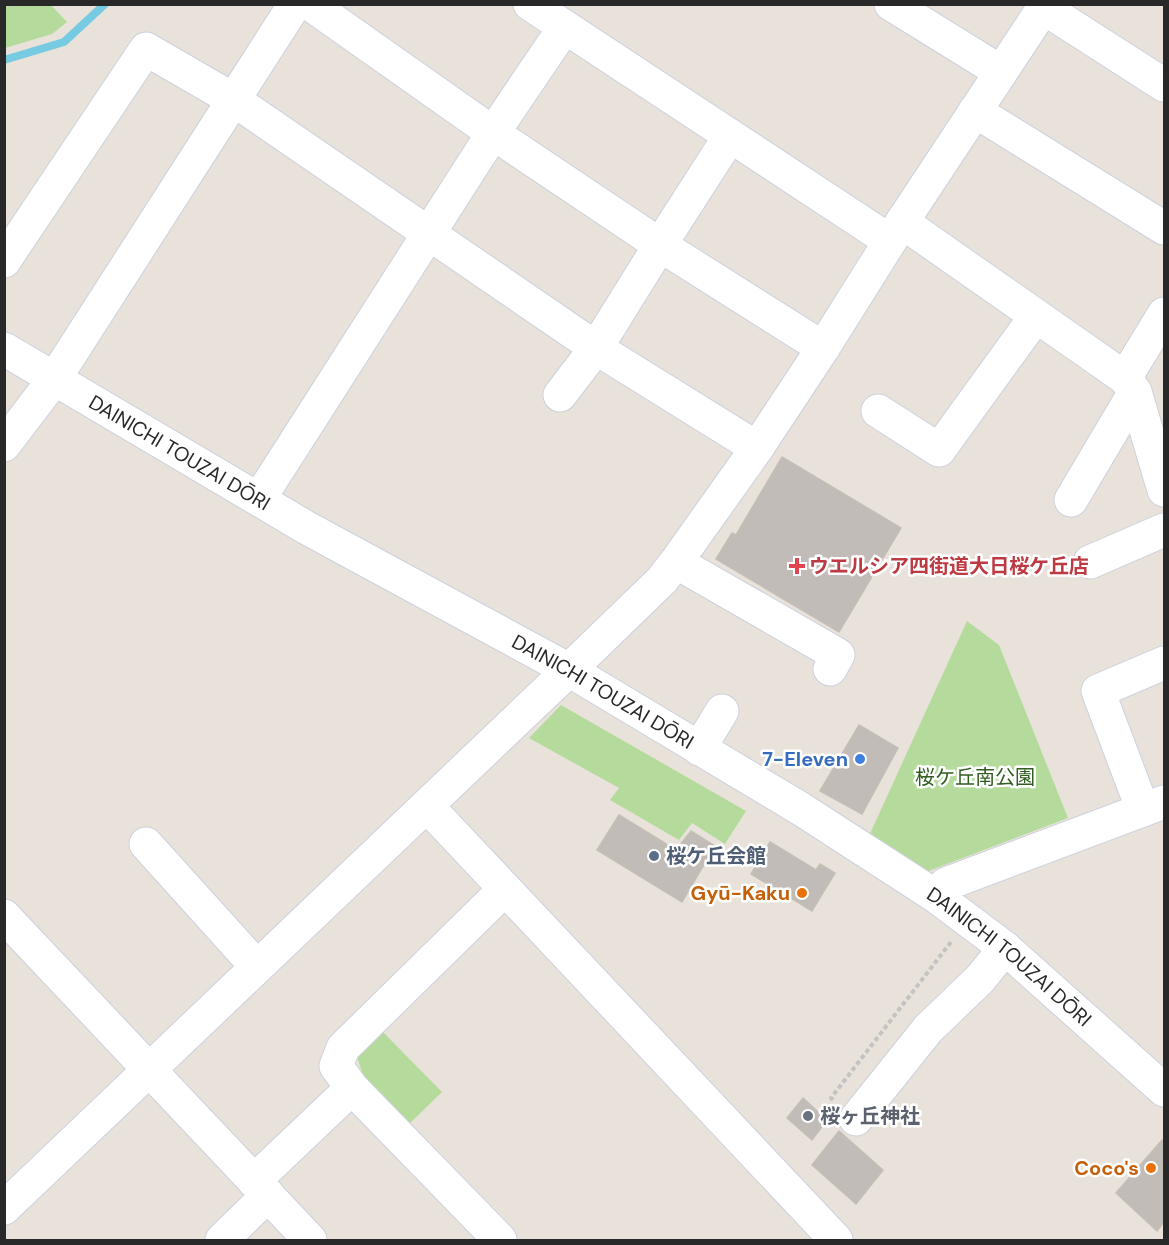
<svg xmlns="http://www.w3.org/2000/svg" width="1169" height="1245" font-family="'DM Sans','Noto Sans JP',sans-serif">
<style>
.green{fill:#b5db9c}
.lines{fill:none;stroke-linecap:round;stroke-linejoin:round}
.stream{stroke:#76cbe2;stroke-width:8}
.building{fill:#c1bcb7;stroke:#c4beb5;stroke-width:1.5}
.minor-casing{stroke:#cdd1dc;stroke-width:35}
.path{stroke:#c3c3c3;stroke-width:4;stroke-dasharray:4.5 3;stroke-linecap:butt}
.minor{stroke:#fff;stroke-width:33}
.health-dot{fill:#e0444e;stroke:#fff;stroke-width:2}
.shop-dot{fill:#3f7fe0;stroke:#fff;stroke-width:2}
.service-dot{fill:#5c6f8a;stroke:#fff;stroke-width:2}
.food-dot{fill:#e8710a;stroke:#fff;stroke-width:2}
.worship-dot{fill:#6b7280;stroke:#fff;stroke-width:2}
.labels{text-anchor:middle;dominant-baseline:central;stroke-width:5;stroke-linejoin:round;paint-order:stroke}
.street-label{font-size:20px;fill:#282828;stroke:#fff}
.health-label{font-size:20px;font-weight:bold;fill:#be3a42;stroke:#fff;text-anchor:start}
.shop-label{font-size:20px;font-weight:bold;fill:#366cbe;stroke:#fff;text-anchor:end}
.park-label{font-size:20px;fill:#305d20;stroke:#fff}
.service-label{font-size:20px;font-weight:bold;fill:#4e5e75;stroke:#fff;text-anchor:start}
.food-label{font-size:20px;font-weight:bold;fill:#c56008;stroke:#fff;text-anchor:end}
.worship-label{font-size:20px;font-weight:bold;fill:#5b616d;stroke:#fff;text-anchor:start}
</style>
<rect width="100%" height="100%" fill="#e9e2db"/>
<path class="green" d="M 5,4 L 51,5 L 67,22 L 52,34 L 5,48 Z
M 967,621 L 999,645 L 1068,818 L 926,872 L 868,838 Z
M 561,705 L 746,811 L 725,844 L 692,823 L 679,840 L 610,800 L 619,788 L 529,738 Z
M 381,1030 L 442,1092 L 406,1127 L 367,1087 L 356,1054 Z"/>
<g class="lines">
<path class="stream" d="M 4,60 L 64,42 L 105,4"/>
</g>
<path class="building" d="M 782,457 L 901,528 L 839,632 L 716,559 L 732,533 L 736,535 Z
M 859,725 L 898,748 L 862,814 L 820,791 Z
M 619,815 L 676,850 L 691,831 L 715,846 L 682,902 L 597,850 Z
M 770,842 L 816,870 L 820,864 L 835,873 L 812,911 L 751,874 Z
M 803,1098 L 827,1120 L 812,1140 L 787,1118 Z
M 839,1131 L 883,1170 L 856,1204 L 812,1165 Z
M 1162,1140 L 1164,1142 L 1164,1222 L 1157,1231 L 1116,1193 Z"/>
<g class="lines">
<defs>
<g id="minor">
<path d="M 310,4 L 493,133 L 660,245 L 823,348"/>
<path d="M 530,4 L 890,241"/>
<path d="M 891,4 L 1001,72"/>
<path d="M 1044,8 L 1164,85"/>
<path d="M 975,111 L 1164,228"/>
<path d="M 902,222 L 1125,378 L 1135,392 L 1164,490"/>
<path d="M 4,261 L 146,49 L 234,100 L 596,348 L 757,448"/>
<path id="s1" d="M 4,349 L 307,528 L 569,670 L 801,809 L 937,897 L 1005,948 L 1164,1090"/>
<path d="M 1125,378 L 1164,314"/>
<path d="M 560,395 L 596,348 L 660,245 L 730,136"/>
<path d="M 878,411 L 939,450 L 1036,316"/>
<path d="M 4,445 L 55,378 L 295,4"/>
<path d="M 259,499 L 493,133 L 564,28"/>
<path d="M 1071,500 L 1135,392"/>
<path d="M 676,562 L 838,655 L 830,669"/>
<path d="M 1090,562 L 1164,530"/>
<path d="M 699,749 L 722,711"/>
<path d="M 427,806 L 836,1240"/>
<path d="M 1143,810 L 1098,691 L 1164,663"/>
<path d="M 146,844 L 257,967"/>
<path d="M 937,897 L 946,884 L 1164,802"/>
<path d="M 4,916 L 310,1240"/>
<path d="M 856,1119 L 928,1029 L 980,979 L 1005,948"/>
<path d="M 254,1181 L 352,1088"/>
<path d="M 4,1208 L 569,670 L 662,580 L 676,562 L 757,448 L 823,348 L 902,222 L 1046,4"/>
<path d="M 222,1240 L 268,1195"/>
<path d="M 500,1240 L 352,1088 L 336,1066 L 343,1048 L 505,889"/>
</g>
</defs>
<use href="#minor" class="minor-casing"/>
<path class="path" d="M 833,1100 L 831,1098 L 951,942"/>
<use href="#minor" class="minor"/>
</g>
<path class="health-dot" d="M794 557h6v6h6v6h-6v6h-6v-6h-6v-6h6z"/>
<circle class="shop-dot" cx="860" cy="759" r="6"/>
<circle class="service-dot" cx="654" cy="856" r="6"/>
<g class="food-dot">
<circle cx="802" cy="893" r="6"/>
<circle cx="1151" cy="1168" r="6"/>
</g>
<circle class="worship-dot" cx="808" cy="1116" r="6"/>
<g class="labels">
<g class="street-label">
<text stroke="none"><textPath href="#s1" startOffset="204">DAINICHI TOUZAI DŌRI</textPath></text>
<text stroke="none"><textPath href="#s1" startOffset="690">DAINICHI TOUZAI DŌRI</textPath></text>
<text stroke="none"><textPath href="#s1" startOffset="1176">DAINICHI TOUZAI DŌRI</textPath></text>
</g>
<g class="health-label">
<text x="809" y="566">ウエルシア四街道大日桜ケ丘店</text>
</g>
<g class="shop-label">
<text x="848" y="759">7-Eleven</text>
</g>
<g class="park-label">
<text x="975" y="777">桜ケ丘南公園</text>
</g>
<g class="service-label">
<text x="666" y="856">桜ケ丘会館</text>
</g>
<g class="food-label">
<text x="790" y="893">Gyū-Kaku</text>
<text x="1139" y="1168">Coco's</text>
</g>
<g class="worship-label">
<text x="820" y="1116">桜ヶ丘神社</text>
</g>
</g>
<rect width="1169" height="1245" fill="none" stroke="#282828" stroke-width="12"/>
</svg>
